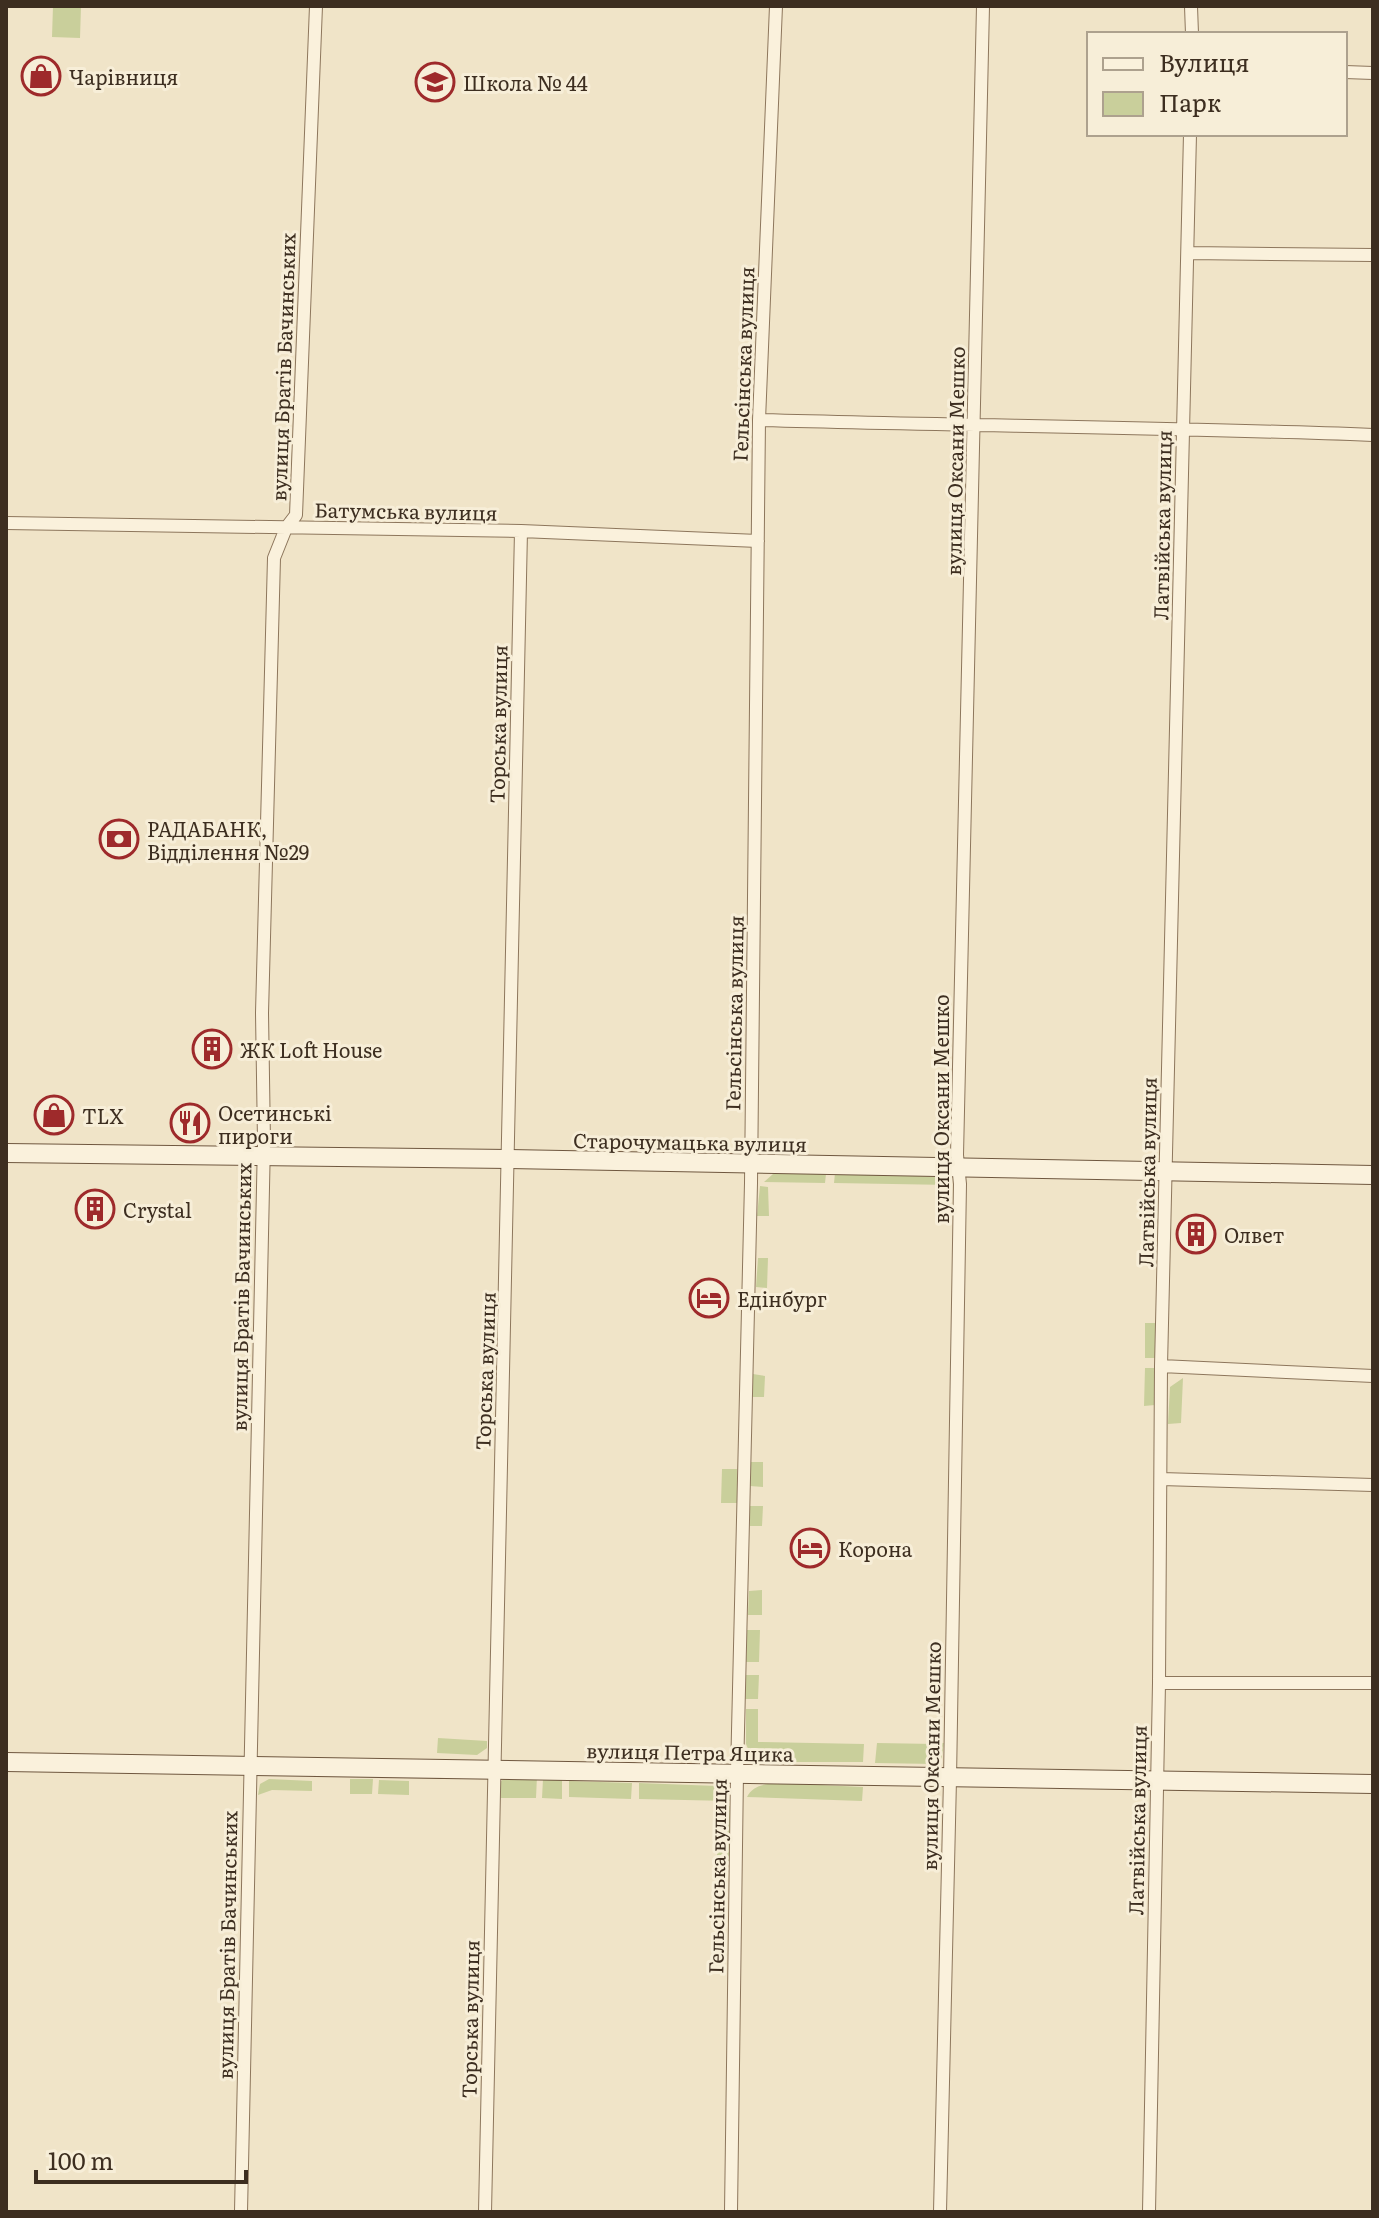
<svg xmlns="http://www.w3.org/2000/svg" width="1379" height="2218" font-family="Literata,serif">
<style>
.green{fill:#c9cf9b}
.lines{fill:none;stroke-linecap:round;stroke-linejoin:round}
.street-casing{stroke:#8d765c;stroke-width:14}
.secondary-casing{stroke:#6f573f;stroke-width:20}
.street{stroke:#faf1dc;stroke-width:12}
.secondary{stroke:#faf1dc;stroke-width:18}
.labels{text-anchor:middle;dominant-baseline:central;stroke-width:6;stroke-linejoin:round;paint-order:stroke}
.poi-label{font-size:20px;fill:#3d2e20;stroke:#f7eed8;text-anchor:start}
.street-label{font-size:20px;fill:#3d2e20;stroke:#f7eed8}
</style>
<rect width="100%" height="100%" fill="#f0e4c8"/>
<path class="green" d="M 53,6 L 81,6 L 80,38 L 52,37 Z
M 785,1172 L 826,1174 L 825,1183 L 764,1182 L 773,1174 Z
M 835,1173 L 946,1177 L 951,1185 L 834,1183 Z
M 760,1186 L 768,1187 L 769,1216 L 757,1216 Z
M 758,1258 L 768,1258 L 767,1288 L 756,1287 Z
M 1145,1323 L 1156,1323 L 1156,1358 L 1145,1358 Z
M 1145,1368 L 1156,1368 L 1155,1405 L 1144,1406 Z
M 753,1374 L 765,1376 L 764,1397 L 752,1397 Z
M 1183,1378 L 1181,1423 L 1168,1424 L 1170,1387 Z
M 749,1462 L 763,1462 L 763,1487 L 750,1486 Z
M 722,1469 L 737,1469 L 737,1503 L 721,1503 Z
M 750,1506 L 763,1506 L 762,1526 L 750,1526 Z
M 762,1590 L 762,1615 L 748,1615 L 749,1591 Z
M 747,1630 L 760,1630 L 759,1662 L 746,1662 Z
M 745,1675 L 759,1675 L 758,1699 L 745,1699 Z
M 746,1709 L 758,1709 L 758,1742 L 864,1744 L 863,1762 L 773,1762 L 751,1756 L 746,1744 Z
M 438,1738 L 487,1741 L 487,1748 L 477,1755 L 437,1753 Z
M 877,1743 L 935,1744 L 944,1743 L 941,1761 L 934,1764 L 875,1763 Z
M 537,1776 L 536,1798 L 497,1798 L 497,1786 L 504,1778 Z
M 269,1779 L 312,1781 L 312,1791 L 272,1790 L 258,1795 L 260,1784 Z
M 350,1779 L 373,1779 L 372,1794 L 350,1794 Z
M 543,1779 L 562,1780 L 562,1799 L 542,1798 Z
M 379,1780 L 409,1781 L 409,1795 L 378,1794 Z
M 569,1781 L 632,1783 L 631,1799 L 569,1797 Z
M 639,1783 L 717,1786 L 725,1789 L 730,1801 L 639,1799 Z
M 799,1784 L 863,1787 L 862,1801 L 747,1797 C 756,1779 782,1784 799,1784 Z
M 717,1804 L 730,1806 L 731,1861 L 717,1860 Z"/>
<g class="lines">
<defs>
<path id="street" d="M 1191,6 L 1192,34
M 1345,72 L 1373,73
M 1188,253 L 1373,255
M 759,420 C 964,426 1168,427 1373,435
M 6,523 L 521,531 L 758,541
M 1161,1366 L 1373,1376
M 1161,1479 L 1373,1485
M 1159,1683 L 1373,1683
M 241,2212 L 264,1141 L 262,1013 L 274,558 L 286,528 L 296,515 L 316,6
M 485,2212 C 495,1652 511,1092 521,531
M 731,2212 L 737,1773 L 751,1183 L 759,420 L 776,6
M 940,2212 L 950,1779 L 960,1184 L 957,1155 L 983,6
M 1149,2212 L 1159,1683 L 1161,1366 L 1190,134"/>
<path id="secondary" d="M 6,1153 L 509,1159 L 1373,1175
M 6,1762 L 1373,1784"/>
</defs>
<use href="#street" class="street-casing"/>
<use href="#secondary" class="secondary-casing"/>
<use href="#street" class="street"/>
<use href="#secondary" class="secondary"/>
</g>
<defs>
<symbol id="shop-ring" viewBox="-11 -11 22 22"><circle r="9.5" fill="#f7eed8" stroke="#9e2a2b" stroke-width="1.5"/><path d="M-5-2.5h2.3a2.7 3.5 0 0 1 5.4 0H5L5.5 6h-11ZM-1.5-2.5h3a1.5 2.3 0 0 0-3 0Z" fill="#9e2a2b"/></symbol>
<symbol id="school-ring" viewBox="-11 -11 22 22"><circle r="9.5" fill="#f7eed8" stroke="#9e2a2b" stroke-width="1.5"/><path d="M0-5L7-2L0 1L-7-2ZM-4 1L0 2.5L4 1V4Q0 6-4 4Z" fill="#9e2a2b"/></symbol>
<symbol id="bank-ring" viewBox="-11 -11 22 22"><circle r="9.5" fill="#f7eed8" stroke="#9e2a2b" stroke-width="1.5"/><path d="M-6-4H6V4H-6ZM0-2.3a2.3 2.3 0 1 0 0 4.6a2.3 2.3 0 1 0 0-4.6Z" fill="#9e2a2b"/></symbol>
<symbol id="building-ring" viewBox="-11 -11 22 22"><circle r="9.5" fill="#f7eed8" stroke="#9e2a2b" stroke-width="1.5"/><path d="M-4-6H4V6H1V3H-1V6H-4ZM-2.5-4.3h1.7v1.8h-1.7ZM.8-4.3h1.7v1.8H.8ZM-2.5-1h1.7V.8h-1.7ZM.8-1h1.7V.8H.8Z" fill="#9e2a2b"/></symbol>
<symbol id="restaurant-ring" viewBox="-11 -11 22 22"><circle r="9.5" fill="#f7eed8" stroke="#9e2a2b" stroke-width="1.5"/><path d="M-5-6h1v4h1v-4h1v4h1v-4h1v5L-1.5 .5V6h-2V.5L-5-1ZM5-6V6H3V1.5H1.5Q1.5-4 5-6Z" fill="#9e2a2b"/></symbol>
<symbol id="hotel-ring" viewBox="-11 -11 22 22"><circle r="9.5" fill="#f7eed8" stroke="#9e2a2b" stroke-width="1.5"/><path d="M-6-4.5h1.5V1H6V5H4.5V3h-9V5H-6ZM-4 0a1.8 1.8 0 1 1 3.6 0ZM.5 0V-2.5h3Q6-2.5 6 0Z" fill="#9e2a2b"/></symbol>
</defs>
<g fill-rule="evenodd">
<use href="#shop-ring" x="19" y="54" width="44" height="44"/>
<use href="#school-ring" x="413" y="60" width="44" height="44"/>
<use href="#bank-ring" x="97" y="817" width="44" height="44"/>
<use href="#building-ring" x="190" y="1027" width="44" height="44"/>
<use href="#shop-ring" x="32" y="1093" width="44" height="44"/>
<use href="#restaurant-ring" x="168" y="1101" width="44" height="44"/>
<use href="#building-ring" x="73" y="1187" width="44" height="44"/>
<use href="#building-ring" x="1174" y="1212" width="44" height="44"/>
<use href="#hotel-ring" x="687" y="1276" width="44" height="44"/>
<use href="#hotel-ring" x="788" y="1526" width="44" height="44"/>
</g>
<g class="labels">
<g class="poi-label">
<text x="69" y="76">Чарівниця</text>
<text x="463" y="82">Школа № 44</text>
<text x="147" y="828">РАДАБАНК,<tspan x="147" dy="23">Відділення №29</tspan></text>
<text x="240" y="1049">ЖК Loft House</text>
<text x="218" y="1112">Осетинські<tspan x="218" dy="23">пироги</tspan></text>
<text x="82" y="1115">TLX</text>
<text x="123" y="1209">Crystal</text>
<text x="1224" y="1234">Олвет</text>
<text x="737" y="1298">Едінбург</text>
<text x="838" y="1548">Корона</text>
</g>
<g class="street-label">
<text transform="translate(742 364) rotate(-88)">Гельсінська вулиця</text>
<text transform="translate(282 367) rotate(-88)">вулиця Братів Бачинських</text>
<text transform="translate(954 461) rotate(-89)">вулиця Оксани Мешко</text>
<text transform="translate(406 510) rotate(1)">Батумська вулиця</text>
<text transform="translate(1161 525) rotate(-89)">Латвійська вулиця</text>
<text transform="translate(497 724) rotate(-89)">Торська вулиця</text>
<text transform="translate(733 1013) rotate(-89)">Гельсінська вулиця</text>
<text transform="translate(940 1109) rotate(-90)">вулиця Оксани Мешко</text>
<text transform="translate(690 1141) rotate(1)">Старочумацька вулиця</text>
<text transform="translate(1146 1172) rotate(-89)">Латвійська вулиця</text>
<text transform="translate(240 1297) rotate(-89)">вулиця Братів Бачинських</text>
<text transform="translate(484 1371) rotate(-88)">Торська вулиця</text>
<text transform="translate(690 1751) rotate(1)">вулиця Петра Яцика</text>
<text transform="translate(930 1756) rotate(-89)">вулиця Оксани Мешко</text>
<text transform="translate(1136 1820) rotate(-89)">Латвійська вулиця</text>
<text transform="translate(716 1876) rotate(-89)">Гельсінська вулиця</text>
<text transform="translate(226 1945) rotate(-89)">вулиця Братів Бачинських</text>
<text transform="translate(469 2019) rotate(-89)">Торська вулиця</text>
</g>
</g>
<rect width="1379" height="2218" fill="none" stroke="#3d2e20" stroke-width="16"/>
<rect x="1087" y="32" width="260" height="104" fill="#f7eed8" stroke="#ada18e" stroke-width="2"/>
<rect x="1103" y="58" width="40" height="12" fill="#faf1dc" stroke="#ada18e" stroke-width="2"/>
<text x="1159" y="72" font-size="24" fill="#3d2e20">Вулиця</text>
<rect x="1103" y="92" width="40" height="24" fill="#c9cf9b" stroke="#ada18e" stroke-width="2"/>
<text x="1159" y="112" font-size="24" fill="#3d2e20">Парк</text>
<path d="M36 2170v12h210v-12" fill="none" stroke="#3d2e20" stroke-width="4"/>
<text x="48" y="2170" font-size="24" fill="#3d2e20" stroke="#f7eed8" stroke-width="6" paint-order="stroke">100 m</text>
</svg>
